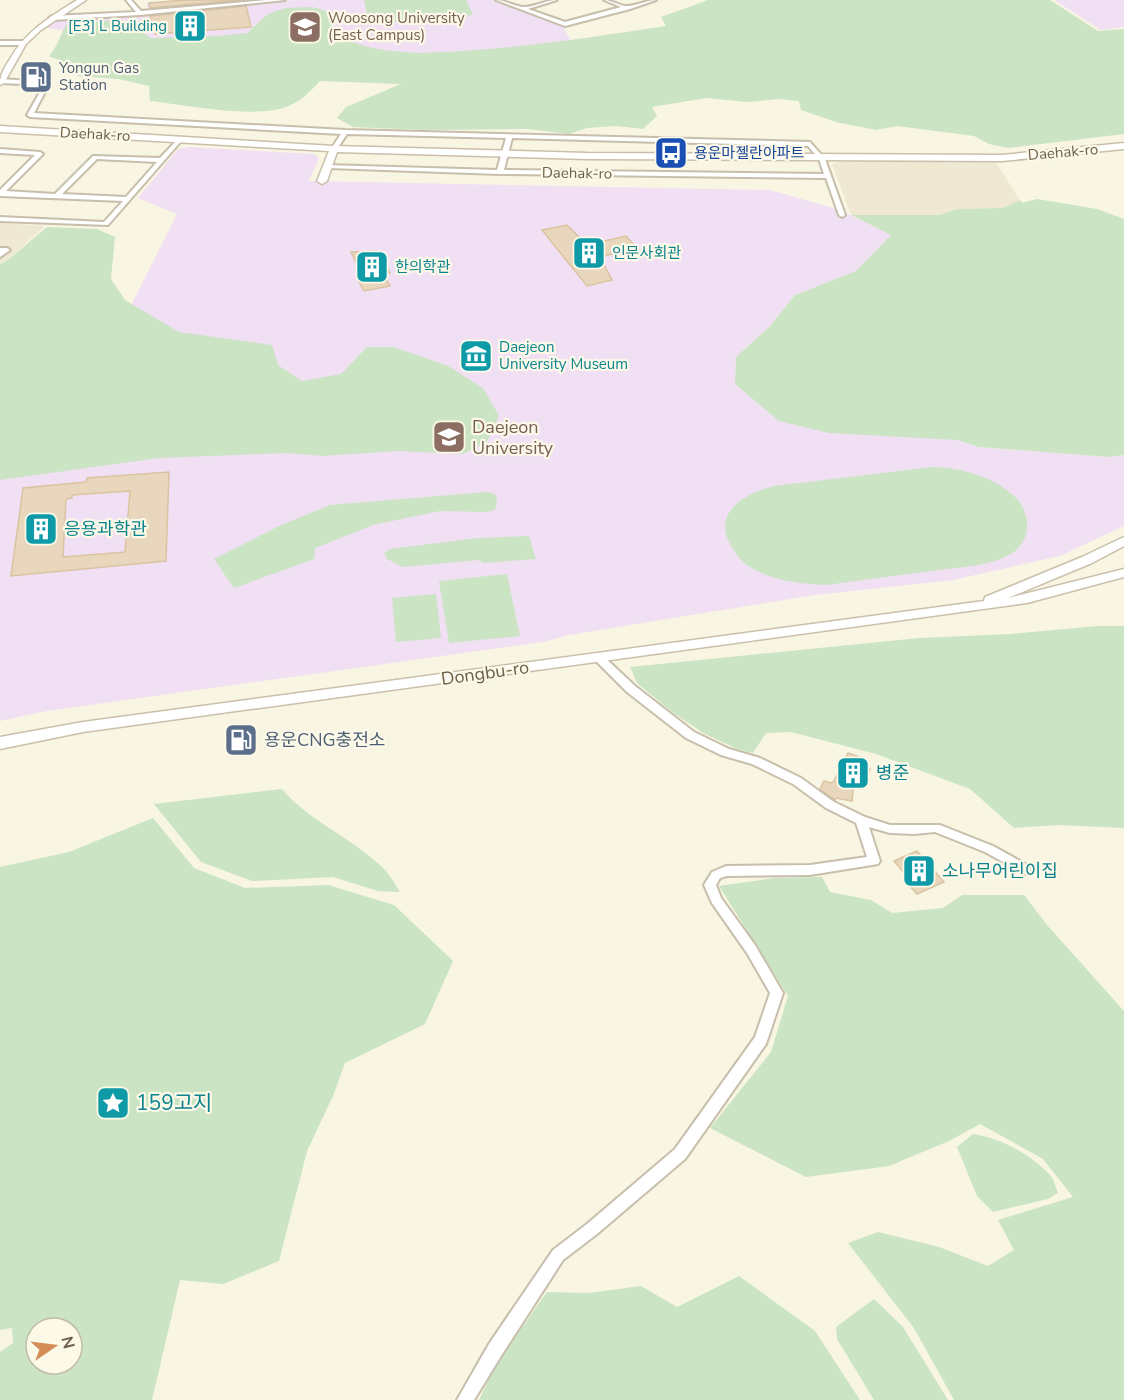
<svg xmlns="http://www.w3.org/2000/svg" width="1124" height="1400" font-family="'Nunito Sans','Noto Sans KR',sans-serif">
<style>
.residential{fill:#efe8d2}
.education{fill:#f1e0f4}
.green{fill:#cae4c4;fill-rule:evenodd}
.building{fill:#e8d7bc;stroke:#dac3a1;stroke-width:1.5;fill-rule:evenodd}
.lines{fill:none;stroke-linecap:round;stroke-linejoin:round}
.street-casing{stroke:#c7beab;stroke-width:4}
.secondary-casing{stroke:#cabfaa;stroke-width:3}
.street{fill:#fff;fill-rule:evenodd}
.secondary{fill:#fff;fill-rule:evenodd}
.labels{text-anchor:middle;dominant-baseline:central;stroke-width:4.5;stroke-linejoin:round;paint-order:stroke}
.far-education-label{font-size:15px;fill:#785e54;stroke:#fcf9e8;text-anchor:start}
.far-culture-label{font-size:15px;fill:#0d838f;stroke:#fcf9e8;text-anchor:start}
.far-service-label{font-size:15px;fill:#4e5e75;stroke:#fcf9e8;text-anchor:start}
.far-street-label{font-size:15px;fill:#6d5f4c;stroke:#fcf9e8}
.far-transit-label{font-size:15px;fill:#164399;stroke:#fcf9e8;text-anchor:start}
.education-label{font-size:18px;fill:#785e54;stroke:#fcf9e8;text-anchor:start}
.culture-label{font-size:18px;fill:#0d838f;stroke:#fcf9e8;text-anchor:start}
.street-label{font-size:18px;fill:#6d5f4c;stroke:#fcf9e8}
.service-label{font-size:18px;fill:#4e5e75;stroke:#fcf9e8;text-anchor:start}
.near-culture-label{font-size:21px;fill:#0d838f;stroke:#fcf9e8;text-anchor:start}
</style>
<rect width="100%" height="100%" fill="#f8f5e3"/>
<path class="residential" d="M 995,161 L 1020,200 L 1003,208 L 956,209 L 940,215 L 851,215 L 832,164 L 840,162 Z
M 0,223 L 45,226 L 8,259 L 0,263 Z"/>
<path class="education" d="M 177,0 L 245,0 L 248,4 L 294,0 L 494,0 L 563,27 L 570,39 L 559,46 L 440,55 L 146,42 L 47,28 L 60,15 L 81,16 L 147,11 L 147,3 Z
M 1054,0 L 1124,0 L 1124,27 L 1101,30 Z
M 189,147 L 314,154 L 319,158 L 309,181 L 770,190 L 840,210 L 892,235 L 856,271 L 795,295 L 770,326 L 736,357 L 735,384 L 779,421 L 957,440 L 979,447 L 1109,457 L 1124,455 L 1124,526 L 1060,556 L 953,580 L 815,595 L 569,635 L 542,642 L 47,711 L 0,721 L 0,433 L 84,399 L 177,214 L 138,198 L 178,149 Z"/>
<path class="green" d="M 364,0 L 466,0 L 473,15 L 369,24 Z
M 708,0 L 1050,0 L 1098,31 L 1124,29 L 1124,134 L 1008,148 L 989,144 L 974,136 L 897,126 L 876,130 L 836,122 L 801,110 L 799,101 L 779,99 L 747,102 L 706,98 L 652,107 L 657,116 L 643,129 L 616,126 L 587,128 L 569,134 L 527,129 L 423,130 L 353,127 L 337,118 L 346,107 L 401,84 L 320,81 C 309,93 299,103 283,108 C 249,118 186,105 150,101 L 149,86 L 119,79 L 77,76 L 78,68 L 49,56 C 57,47 60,36 66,25 L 114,20 L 132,26 L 151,38 L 218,36 L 247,33 L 268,14 L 285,8 L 312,7 L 331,12 L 334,34 C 381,59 437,53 488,49 C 548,44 607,35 666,26 L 661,17 Z
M 1037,199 L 1097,209 L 1124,219 L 1124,455 L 1109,457 L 979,447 L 957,440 L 829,433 L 779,421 L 735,384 L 736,357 L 770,326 L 795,295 L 856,271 L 891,235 L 851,215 L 940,215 L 956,209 L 1003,208 L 1020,200 L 1022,203 Z
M 47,227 L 97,229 L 115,237 L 111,279 L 125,300 L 179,332 L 272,345 L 278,365 L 302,381 L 341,374 L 367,347 L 394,347 L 448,366 L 483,388 L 499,416 L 487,442 L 463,454 L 398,451 L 322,456 L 287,453 L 159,458 L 0,480 L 0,264 L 9,259 Z
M 932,467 C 963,468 993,476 1016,498 C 1030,512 1032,538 1015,551 C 993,567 958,567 931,571 C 896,576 861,580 826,585 C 802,584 777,581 755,570 C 743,564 736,555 730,544 C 712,511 747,493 774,486 Z
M 487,492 L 495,494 L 497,500 L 495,510 L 487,512 L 440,511 L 373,525 L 315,548 L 314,559 L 234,588 L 214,559 L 279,526 L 330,505 Z
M 529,536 L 536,559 L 483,563 L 479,560 L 403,567 L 387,559 L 384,553 L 390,549 L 478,538 Z
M 507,574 L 520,636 L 449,643 L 439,581 Z
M 436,594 L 441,638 L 396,642 L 392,598 Z
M 1098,626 L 1124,626 L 1124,828 L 1058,825 L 1014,828 L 970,789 L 876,754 L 791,732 L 766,733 L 753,753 L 737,749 L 705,734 L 672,712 L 637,683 L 630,667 L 919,638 L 1011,634 Z
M 282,789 C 310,822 353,838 384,869 C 390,875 395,884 400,892 L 378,891 L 333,877 L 252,881 L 201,862 L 154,804 Z
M 153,818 L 194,868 L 245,888 L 328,885 L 394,905 L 453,961 L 425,1024 L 345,1063 L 333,1096 L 307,1151 L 279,1261 L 223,1284 L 180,1280 L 152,1400 L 0,1400 L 0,1352 L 13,1343 L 12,1328 L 0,1330 L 0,867 L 69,852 ZM 36,1328 L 72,1328 L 72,1364 L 36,1364 Z
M 822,877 L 830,892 L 871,900 L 892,913 L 943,908 L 962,895 L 1024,895 L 1047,925 L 1124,1011 L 1124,1400 L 954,1400 L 914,1328 L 848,1243 L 878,1232 L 939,1247 L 988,1266 L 1014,1250 L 998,1220 L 1073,1197 L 1043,1159 L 980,1124 L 949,1141 L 889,1166 L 806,1177 L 710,1128 L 771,1052 L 788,996 L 719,886 L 774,878 Z
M 973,1134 C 1001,1138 1032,1155 1051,1176 C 1054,1180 1056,1188 1058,1193 L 1048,1199 L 993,1212 L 977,1196 L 957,1147 Z
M 739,1276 L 815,1331 L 860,1400 L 479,1400 L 496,1364 L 547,1292 L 588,1293 L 641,1286 L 677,1307 Z
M 874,1299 L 903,1327 L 948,1400 L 874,1400 L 837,1339 L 836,1327 Z"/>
<path class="building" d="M 185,0 L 241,0 L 150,8 L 149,3 Z
M 246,6 L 251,27 L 155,34 L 150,16 Z
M 567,225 L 587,245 L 626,236 L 637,248 L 600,257 L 612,280 L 587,286 L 542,230 Z
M 378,251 L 390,273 L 383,274 L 390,286 L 364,291 L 358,280 L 364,279 L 351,252 Z
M 169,472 L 166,561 L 11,576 L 23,488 L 86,482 L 87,478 ZM 130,491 L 125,552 L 63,557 L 66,499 L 72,498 L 72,495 Z
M 848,753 L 865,759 L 864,763 L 867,764 L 865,768 L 870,769 L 862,786 L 854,783 L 852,801 L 836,798 L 835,800 L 820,789 L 824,781 L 831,783 L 834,781 Z
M 917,851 L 944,882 L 917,894 L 909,885 L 912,882 L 894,861 Z"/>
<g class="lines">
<defs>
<path id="street" d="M 126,0 L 131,0 L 141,11 L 267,0 L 285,0 L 140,15 L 52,20 L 49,18 L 52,16 L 136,12 Z
M 496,0 C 505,0 515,7 524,7 C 535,7 546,0 557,0 L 528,9 L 565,22 L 621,7 L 604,0 C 612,0 619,6 627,6 C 637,6 646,0 656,0 L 630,9 L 565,26 Z
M 0,41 L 23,41 L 26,43 L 23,45 L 0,45 Z
M 0,79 L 50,82 L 34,113 L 345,130 L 810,142 L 825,159 L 845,215 L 842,217 L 839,215 L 826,178 L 500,174 L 328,168 L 325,166 L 326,165 L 497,170 L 506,138 L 347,134 L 336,150 L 334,151 L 331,149 L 341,134 L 30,117 L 27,115 L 44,85 L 0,83 ZM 512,138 L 808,146 L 819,159 L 824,174 L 504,170 Z
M 180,137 L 183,139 L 182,140 L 108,225 L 0,221 L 0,217 L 104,222 L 123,201 L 0,196 L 0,190 L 35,155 L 0,153 L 0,149 L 40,152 L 43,154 L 6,191 L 55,194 L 93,156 L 160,158 ZM 97,159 L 157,162 L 126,197 L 62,194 Z
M 0,248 L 7,248 L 10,250 L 0,257 Z
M 599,655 L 603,656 L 635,686 L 694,732 L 729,749 L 760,758 L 801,778 L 834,802 L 865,817 L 890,825 L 940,825 L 993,846 L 1029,866 L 1031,869 L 1029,872 L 1025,874 L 1021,872 L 985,852 L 935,832 L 914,834 L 890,833 L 869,827 L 880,861 L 878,864 L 810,875 L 727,876 L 720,878 L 716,885 L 721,898 L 755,945 L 783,993 L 766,1044 L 685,1159 L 597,1234 L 563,1260 L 501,1356 L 474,1400 L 457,1400 L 489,1344 L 553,1250 L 587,1224 L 675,1149 L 755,1037 L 770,993 L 747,953 L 712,903 L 704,885 L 712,872 L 726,866 L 810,865 L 867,857 L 856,823 L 826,808 L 793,784 L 752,764 L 721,755 L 686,738 L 627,692 L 595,660 L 594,658 Z"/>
<path id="secondary" d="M 77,0 L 86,0 L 41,30 L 26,44 L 4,83 L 0,85 C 0,75 4,68 10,59 C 26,31 50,17 77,0 Z
M 0,126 L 334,146 L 587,153 L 1002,155 L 1124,143 L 1124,149 L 1002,161 L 587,159 L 337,152 L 327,181 L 322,184 L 317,181 L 329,151 L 0,132 Z
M 1124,537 L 1124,546 L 1092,563 L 1008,598 L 1124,569 L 1124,577 L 1027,603 L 83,732 L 0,749 L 0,737 L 83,722 L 984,601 L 985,597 L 1082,557 Z"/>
</defs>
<use href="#street" class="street-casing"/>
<use href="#secondary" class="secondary-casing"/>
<use href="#street" class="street"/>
<use href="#secondary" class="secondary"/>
</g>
<defs>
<symbol id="building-square" viewBox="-11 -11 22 22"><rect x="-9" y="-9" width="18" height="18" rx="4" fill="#0f9aa8" stroke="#fcf9e8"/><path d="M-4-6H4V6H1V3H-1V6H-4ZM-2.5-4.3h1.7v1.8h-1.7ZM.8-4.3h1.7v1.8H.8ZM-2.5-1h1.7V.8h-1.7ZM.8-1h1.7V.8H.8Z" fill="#fff"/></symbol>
<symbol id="university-square" viewBox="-11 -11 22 22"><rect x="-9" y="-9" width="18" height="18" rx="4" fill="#8d6e63" stroke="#fcf9e8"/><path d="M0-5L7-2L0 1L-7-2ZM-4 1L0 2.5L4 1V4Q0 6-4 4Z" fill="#fff"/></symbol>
<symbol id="fuel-square" viewBox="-11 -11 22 22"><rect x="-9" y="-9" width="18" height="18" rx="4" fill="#5c6f8a" stroke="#fcf9e8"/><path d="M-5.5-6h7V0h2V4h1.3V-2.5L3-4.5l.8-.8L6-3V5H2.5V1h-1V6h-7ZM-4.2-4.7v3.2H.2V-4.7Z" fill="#fff"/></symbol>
<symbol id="bus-square" viewBox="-11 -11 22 22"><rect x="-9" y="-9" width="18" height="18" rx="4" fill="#1a4fb4" stroke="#fcf9e8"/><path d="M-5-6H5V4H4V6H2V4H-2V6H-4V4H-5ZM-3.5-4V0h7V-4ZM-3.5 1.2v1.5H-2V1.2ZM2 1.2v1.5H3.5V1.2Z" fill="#fff"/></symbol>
<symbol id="museum-square" viewBox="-11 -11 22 22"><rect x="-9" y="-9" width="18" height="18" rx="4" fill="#0f9aa8" stroke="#fcf9e8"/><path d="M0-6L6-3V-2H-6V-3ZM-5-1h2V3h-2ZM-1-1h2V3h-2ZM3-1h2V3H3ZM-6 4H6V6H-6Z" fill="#fff"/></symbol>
<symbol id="sight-square" viewBox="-11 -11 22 22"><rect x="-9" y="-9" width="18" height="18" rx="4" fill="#0f9aa8" stroke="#fcf9e8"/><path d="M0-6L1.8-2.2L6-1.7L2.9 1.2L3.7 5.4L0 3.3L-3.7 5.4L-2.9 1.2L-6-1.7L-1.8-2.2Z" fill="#fff"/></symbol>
</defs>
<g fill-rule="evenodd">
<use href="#building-square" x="171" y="7" width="38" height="38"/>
<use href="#university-square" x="286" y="8" width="38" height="38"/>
<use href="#fuel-square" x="17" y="58" width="38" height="38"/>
<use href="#bus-square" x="652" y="134" width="38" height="38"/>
<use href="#building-square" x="570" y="234" width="38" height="38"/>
<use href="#building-square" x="353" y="248" width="38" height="38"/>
<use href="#museum-square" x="457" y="337" width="38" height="38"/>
<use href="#university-square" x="430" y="418" width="38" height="38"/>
<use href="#building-square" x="22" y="510" width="38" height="38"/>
<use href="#fuel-square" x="222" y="721" width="38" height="38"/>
<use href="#building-square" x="834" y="754" width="38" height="38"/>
<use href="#building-square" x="900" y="852" width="38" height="38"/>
<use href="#sight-square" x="94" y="1084" width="38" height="38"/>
</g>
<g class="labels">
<g class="far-education-label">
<text x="328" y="18">Woosong University<tspan x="328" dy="17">(East Campus)</tspan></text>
</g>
<g class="far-culture-label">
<text x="167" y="26" text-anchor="end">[E3] L Building</text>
<text x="612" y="253">인문사회관</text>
<text x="395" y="267">한의학관</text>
<text x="499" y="347">Daejeon<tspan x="499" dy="17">University Museum</tspan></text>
</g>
<g class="far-service-label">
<text x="59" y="68">Yongun Gas<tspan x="59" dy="17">Station</tspan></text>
</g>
<g class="far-street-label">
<text transform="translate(95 134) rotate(3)">Daehak-ro</text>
<text transform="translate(1063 152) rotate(-5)">Daehak-ro</text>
<text transform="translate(577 173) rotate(1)">Daehak-ro</text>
</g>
<g class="far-transit-label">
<text x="694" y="153">용운마젤란아파트</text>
</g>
<g class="education-label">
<text x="472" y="427">Daejeon<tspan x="472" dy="21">University</tspan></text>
</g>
<g class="culture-label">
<text x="64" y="529">응용과학관</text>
<text x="876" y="773">병준</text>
<text x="942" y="871">소나무어린이집</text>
</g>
<g class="street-label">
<text transform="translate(485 673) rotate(-8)">Dongbu-ro</text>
</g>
<g class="service-label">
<text x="264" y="740">용운CNG충전소</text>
</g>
<g class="near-culture-label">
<text x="136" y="1103">159고지</text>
</g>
</g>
<g transform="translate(54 1346) rotate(76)"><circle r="28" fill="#fcf9e8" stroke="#c3bbaa" stroke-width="1.5"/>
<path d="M0-4.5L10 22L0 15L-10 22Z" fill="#d38e57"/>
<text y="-9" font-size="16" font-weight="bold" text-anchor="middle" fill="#6d5f4c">N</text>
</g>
</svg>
